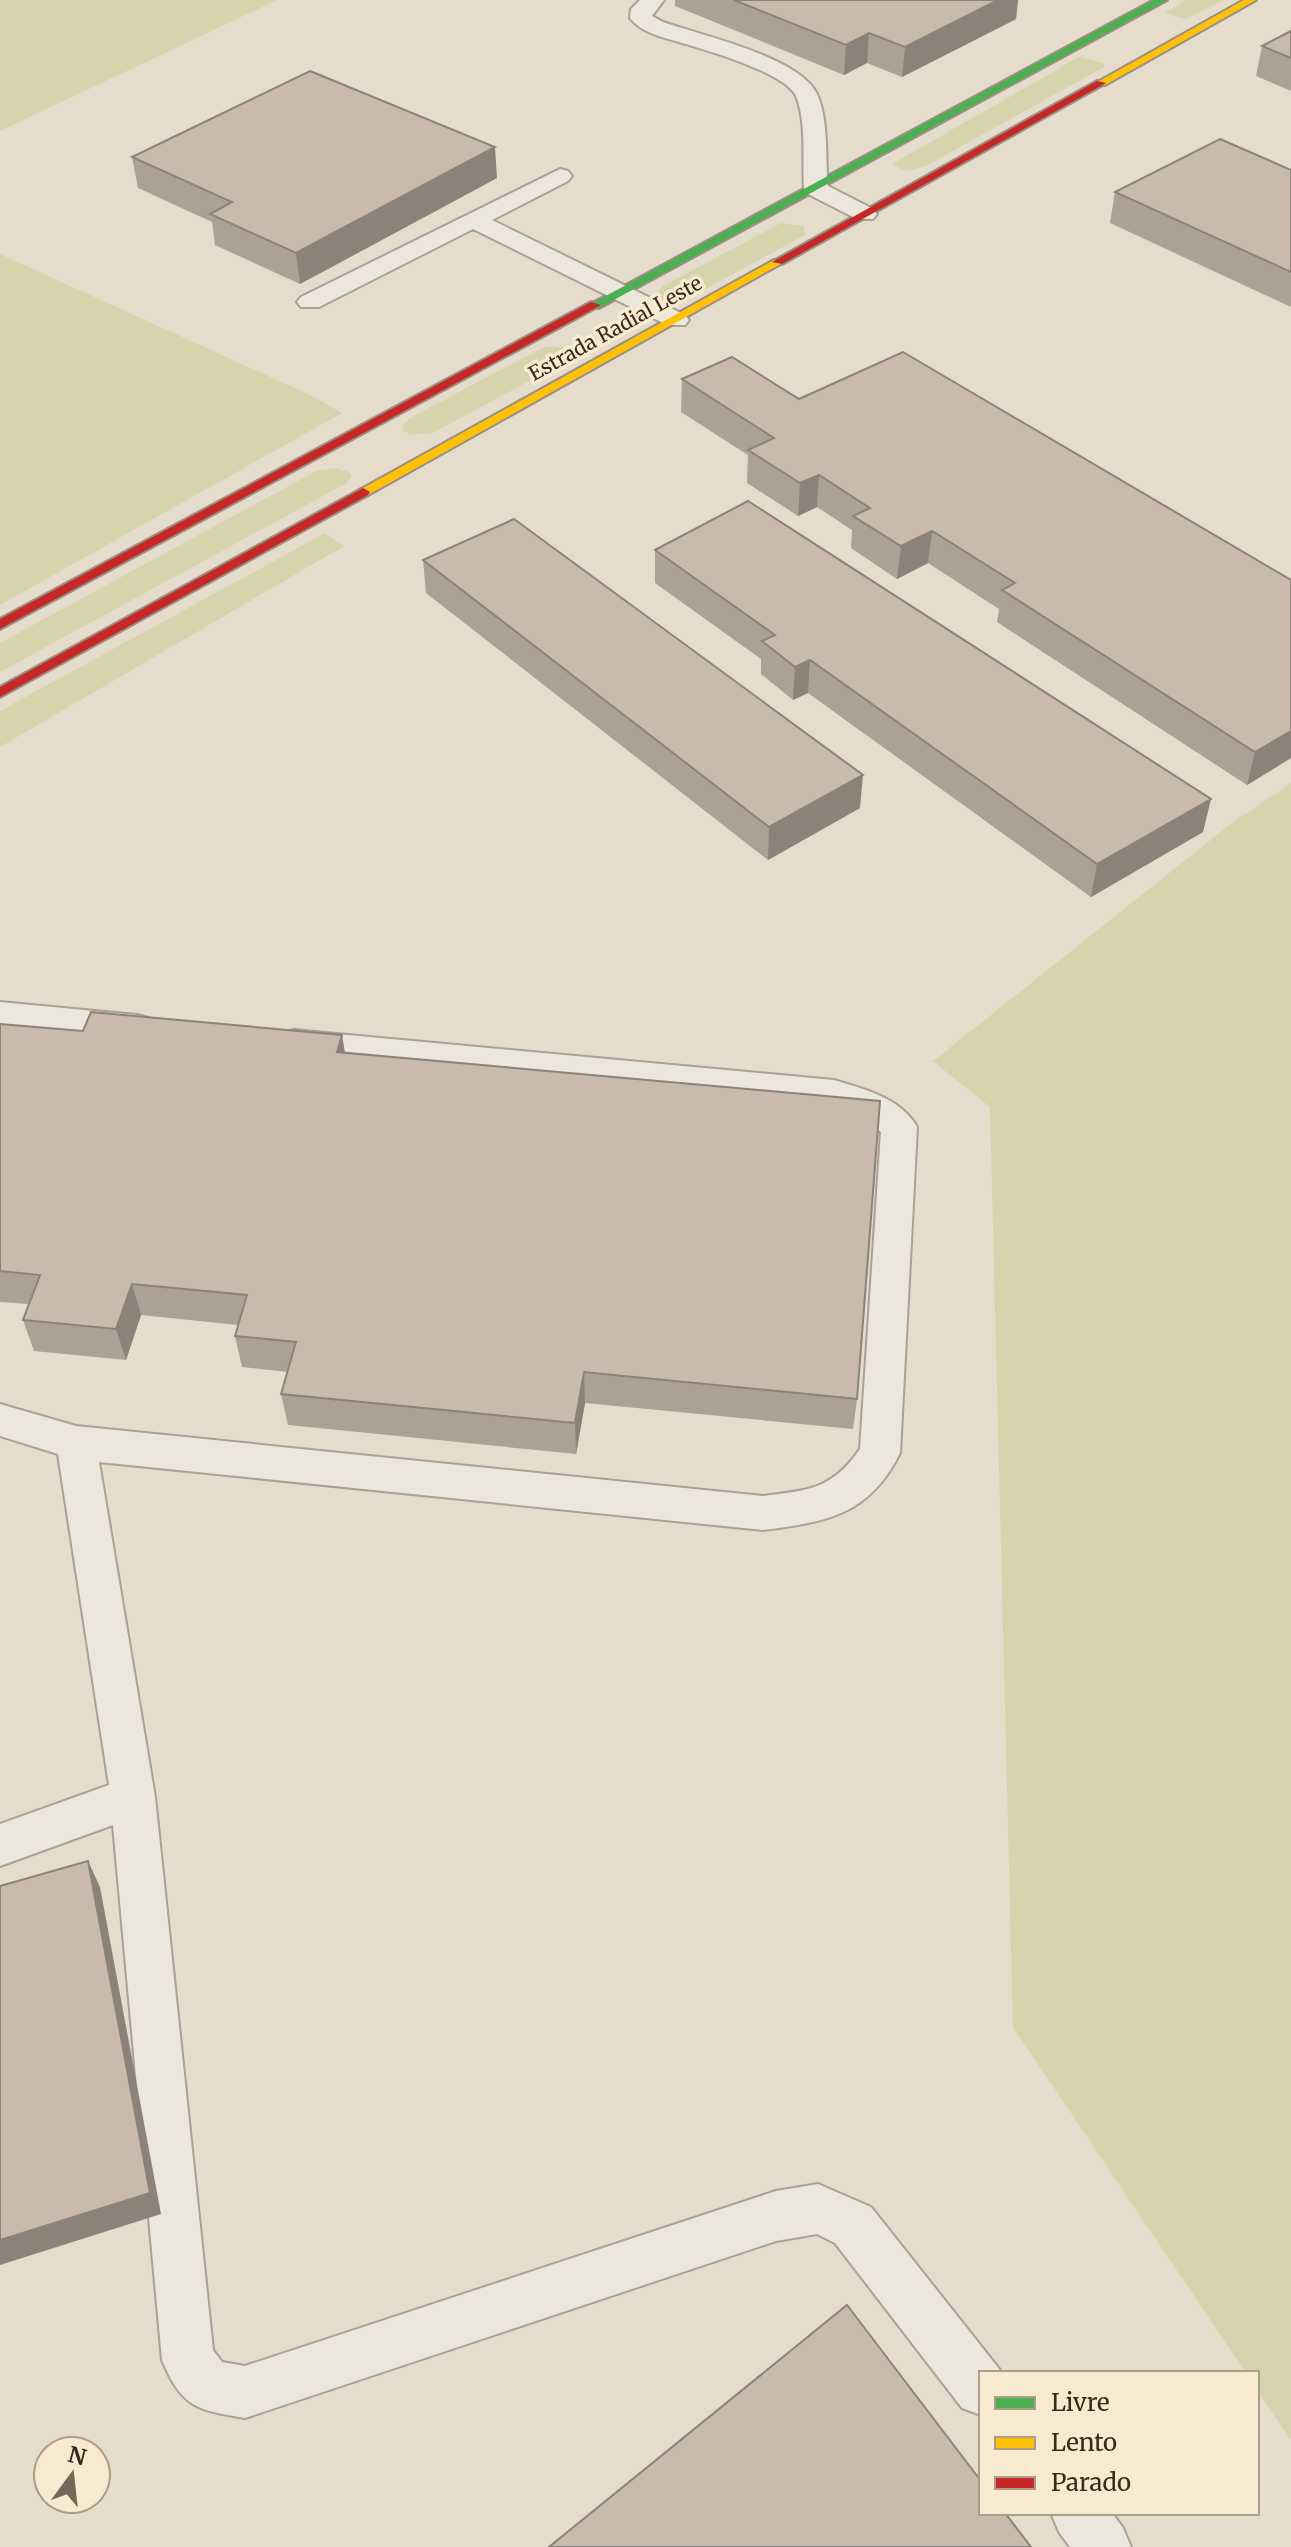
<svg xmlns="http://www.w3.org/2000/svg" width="1291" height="2547" font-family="Merriweather,serif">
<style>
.green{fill:#d6d4ac}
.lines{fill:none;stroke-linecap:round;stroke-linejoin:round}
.lane-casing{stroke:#aaa194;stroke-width:4}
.fast-casing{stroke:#999084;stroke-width:4}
.slow-casing{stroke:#999084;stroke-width:4}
.jam-casing{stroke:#999084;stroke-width:4}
.lane{fill:#ece7dd;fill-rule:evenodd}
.fast{fill:#4caf50;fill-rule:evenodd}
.slow{fill:#ffc107;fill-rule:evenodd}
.jam{fill:#c62828;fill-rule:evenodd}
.wall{fill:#ada094}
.shaded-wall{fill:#8d8278}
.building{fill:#c9baac;stroke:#8d8278;stroke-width:2}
.labels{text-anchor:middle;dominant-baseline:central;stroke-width:7;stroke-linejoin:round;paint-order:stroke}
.far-street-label{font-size:20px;fill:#38291c;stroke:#f7ead0}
</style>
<rect width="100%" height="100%" fill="#e5dccb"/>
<path class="green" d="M 0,0 L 277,0 L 0,131 Z
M 1186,0 L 1224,0 L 1186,19 L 1165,13 Z
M 1079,57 L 1104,63 L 1104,67 L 924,167 L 905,171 L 892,164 Z
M 781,223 L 803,226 L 805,235 L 687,299 L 665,301 L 659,296 L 658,291 L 663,286 Z
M 0,254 L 312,396 L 342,413 L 0,605 Z
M 544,347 L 562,347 L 571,355 L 568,360 L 433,433 L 410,435 L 403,430 L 403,425 L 410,418 Z
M 335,468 L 349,472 L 352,477 L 345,484 L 0,672 L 0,643 L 316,471 Z
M 325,533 L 344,546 L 0,747 L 0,711 Z
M 1291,783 L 1291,2440 L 1257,2390 L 1257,2373 L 1246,2373 L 1013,2027 L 990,1107 L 933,1061 L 1232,823 Z"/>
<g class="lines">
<defs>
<path id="lane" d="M 640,0 L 664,0 L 652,16 L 663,22 C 700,35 800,57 817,94 C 829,121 825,157 828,186 L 873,209 L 877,214 L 873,219 L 857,219 L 808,194 L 804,189 C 802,161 807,123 796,96 C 785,72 705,50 679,42 C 662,37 642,33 630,18 L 631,9 Z
M 560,169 L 568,171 L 572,176 L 568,181 L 492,220 L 685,315 L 689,320 L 685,325 L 667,325 L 473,229 L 319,307 L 301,307 L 297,302 L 301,297 Z
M 0,1002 L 137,1015 L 149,1018 L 154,1027 L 149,1036 L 137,1039 L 0,1026 Z
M 294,1030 L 834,1080 C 864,1089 901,1098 917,1127 L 900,1453 C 869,1515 827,1522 763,1530 L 99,1462 L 155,1797 L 213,2350 L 222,2362 L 245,2366 L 776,2191 L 818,2184 L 871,2207 L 1000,2370 L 1001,2373 L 981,2373 L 981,2415 L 962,2408 L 835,2243 L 817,2234 L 776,2241 L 245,2418 C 197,2410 182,2408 162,2360 L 113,1825 L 0,1866 L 0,1824 L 109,1785 L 58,1454 L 0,1436 L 0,1404 L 76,1426 L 763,1496 C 808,1490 832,1490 860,1449 L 881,1132 L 859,1115 L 832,1106 L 294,1054 L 282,1051 L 277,1042 L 282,1033 Z
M 1051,2513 L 1112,2513 L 1123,2528 L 1131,2547 L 1070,2547 L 1059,2532 Z"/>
<path id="fast" d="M 1154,0 L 1167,0 L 599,308 L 589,305 Z"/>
<path id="slow" d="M 1244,0 L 1256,0 L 1105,85 L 1096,83 Z
M 774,260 L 784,262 L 368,495 L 356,492 Z"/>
<path id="jam" d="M 1097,81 L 1106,83 L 782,264 L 772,262 Z
M 591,302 L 601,305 L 0,629 L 0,619 Z
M 363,488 L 370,492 L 368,495 L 0,697 L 0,687 Z"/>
</defs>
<use href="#lane" class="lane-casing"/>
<use href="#fast" class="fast-casing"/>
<use href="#slow" class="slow-casing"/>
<use href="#jam" class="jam-casing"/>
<use href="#lane" class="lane"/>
<use href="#fast" class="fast"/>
<use href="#slow" class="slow"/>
<use href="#jam" class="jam"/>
</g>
<path class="wall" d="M 675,0 L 1018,0 L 1016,19 L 902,77 L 867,63 L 844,75 L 675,6 Z
M 1291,31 L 1291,91 L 1256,76 L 1262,46 Z
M 132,157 L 497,178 L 300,284 L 215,245 L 212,222 L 138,188 Z
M 1291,170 L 1291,307 L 1110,223 L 1115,192 Z
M 732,357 L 1291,758 L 1247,785 L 997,622 L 999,609 L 928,563 L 897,579 L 851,548 L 852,530 L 817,507 L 798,516 L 747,483 L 748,455 L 681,412 L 682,379 Z
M 655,550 L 1203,832 L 1091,897 L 808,693 L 793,700 L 761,674 L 761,659 L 655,583 Z
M 423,560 L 860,808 L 768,860 L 426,593 Z
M 0,1024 L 83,1031 L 342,1035 L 345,1053 L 857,1399 L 853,1429 L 585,1403 L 576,1454 L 288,1425 L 281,1394 L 288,1372 L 242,1367 L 235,1336 L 238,1325 L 141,1315 L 126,1360 L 34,1351 L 23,1320 L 29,1304 L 0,1302 Z"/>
<path class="shaded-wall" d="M 998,0 L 1018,0 L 1016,19 L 902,77 L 905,47 Z
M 869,33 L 867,63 L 844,75 L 846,45 Z
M 495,147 L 497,178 L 300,284 L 296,253 Z
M 819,475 L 817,507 L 798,516 L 800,483 Z
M 932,531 L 928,563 L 897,579 L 901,546 Z
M 810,660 L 808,693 L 793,700 L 795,667 Z
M 1291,731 L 1291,758 L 1247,785 L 1255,752 Z
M 863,775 L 860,808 L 768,860 L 769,827 Z
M 1211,799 L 1203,832 L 1091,897 L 1097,864 Z
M 342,1035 L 347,1068 L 337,1052 Z
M 132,1284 L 141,1315 L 126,1360 L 116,1329 Z
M 584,1372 L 585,1403 L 576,1454 L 575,1423 Z
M 88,1861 L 100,1887 L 161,2214 L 0,2265 L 0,2240 Z"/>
<path class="building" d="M 734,0 L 998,0 L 905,47 L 869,33 L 846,45 Z
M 1291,31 L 1291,58 L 1262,46 Z
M 310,71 L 495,147 L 296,253 L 210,214 L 232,202 L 132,157 Z
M 1220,139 L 1291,170 L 1291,272 L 1115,192 Z
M 903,352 L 1291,580 L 1291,731 L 1255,752 L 1002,590 L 1015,583 L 932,531 L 901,546 L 853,516 L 870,508 L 819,475 L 800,483 L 748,450 L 774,438 L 682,379 L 732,357 L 799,399 Z
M 748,501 L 1211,799 L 1097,864 L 810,660 L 795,667 L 762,641 L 775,635 L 655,550 Z
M 514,519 L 863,775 L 769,827 L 423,560 Z
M 91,1012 L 342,1035 L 337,1052 L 880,1101 L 857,1399 L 584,1372 L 575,1423 L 281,1394 L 296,1342 L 235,1336 L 247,1295 L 132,1284 L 116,1329 L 23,1320 L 40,1275 L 0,1271 L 0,1024 L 83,1031 Z
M 88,1861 L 150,2193 L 0,2240 L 0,1886 Z
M 847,2305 L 981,2481 L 981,2513 L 1005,2513 L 1031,2547 L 549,2547 Z"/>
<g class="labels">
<g class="far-street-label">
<text transform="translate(615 328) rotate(-29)">Estrada Radial Leste</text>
</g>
</g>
<rect x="979" y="2371" width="280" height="144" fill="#f7ead0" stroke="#ab9d88" stroke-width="2"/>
<rect x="995" y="2397" width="40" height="12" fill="#4caf50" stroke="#ab9d88" stroke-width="2"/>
<text x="1051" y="2411" font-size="24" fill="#38291c">Livre</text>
<rect x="995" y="2437" width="40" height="12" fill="#ffc107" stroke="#ab9d88" stroke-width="2"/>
<text x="1051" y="2451" font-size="24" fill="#38291c">Lento</text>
<rect x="995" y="2477" width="40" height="12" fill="#c62828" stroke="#ab9d88" stroke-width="2"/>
<text x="1051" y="2491" font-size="24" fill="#38291c">Parado</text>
<g transform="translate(72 2475) rotate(15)"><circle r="38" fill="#f7ead0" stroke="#ab9d88" stroke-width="2"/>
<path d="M0-6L14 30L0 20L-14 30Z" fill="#756859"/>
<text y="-12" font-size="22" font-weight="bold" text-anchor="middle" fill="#38291c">N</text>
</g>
</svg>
